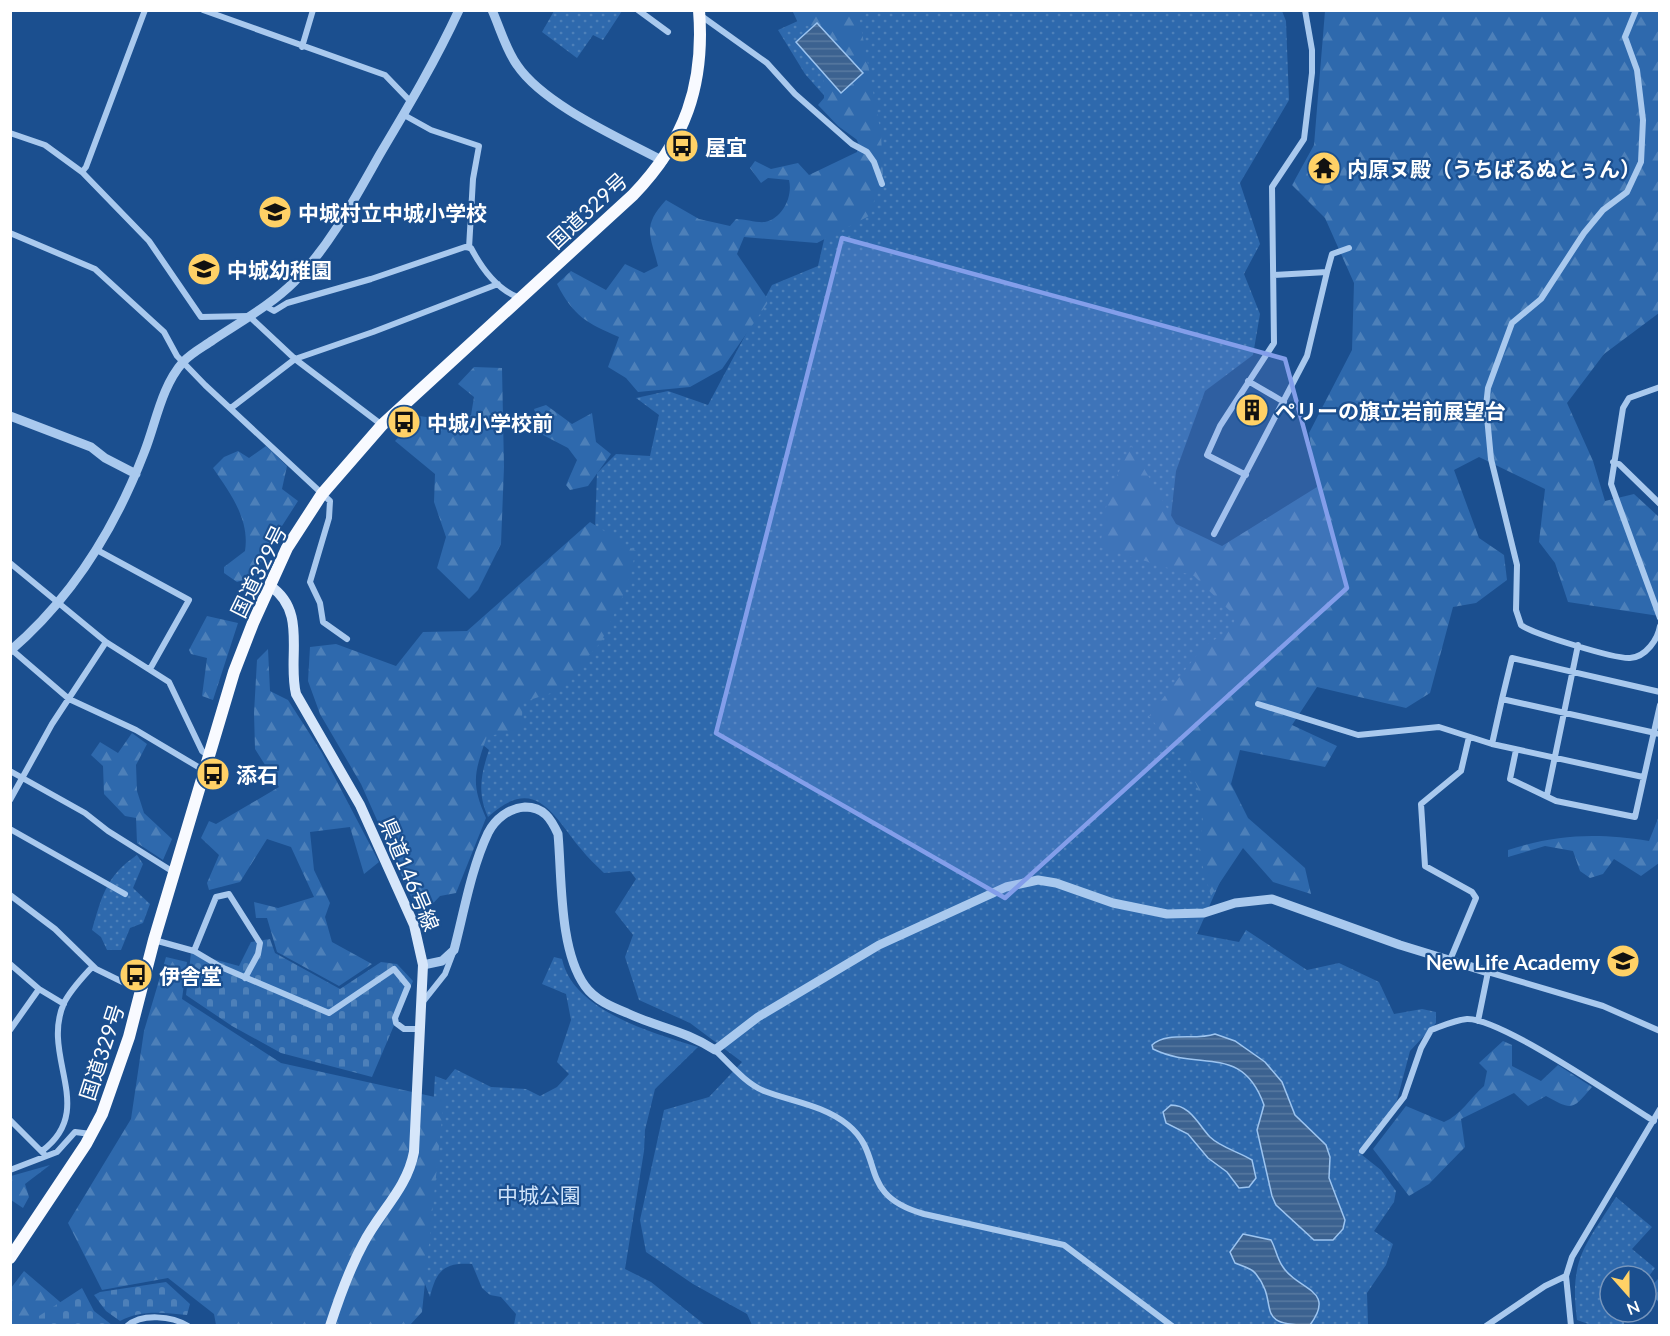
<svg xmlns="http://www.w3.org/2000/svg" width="1670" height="1336" font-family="Lato,'Noto Sans JP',sans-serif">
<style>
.green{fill:url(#green-dots)}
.forest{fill:url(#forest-firs)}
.cemetery{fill:url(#cemetery-stones)}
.water{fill:url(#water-rules);stroke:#9cc4f0;stroke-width:1.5}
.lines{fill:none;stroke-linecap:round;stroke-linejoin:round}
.minor{stroke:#a9c9ee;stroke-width:6}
.tertiary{stroke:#a9c9ee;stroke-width:9}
.secondary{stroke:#d6e6fa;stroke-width:10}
.trunk{stroke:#f8faff;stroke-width:12}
.marked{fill:#839eea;fill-opacity:0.2;stroke:#839eea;stroke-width:4.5;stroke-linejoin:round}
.labels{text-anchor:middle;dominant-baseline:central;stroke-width:4.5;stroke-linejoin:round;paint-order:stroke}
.poi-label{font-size:21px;font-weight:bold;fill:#fff;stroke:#1b4f8f;text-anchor:start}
.street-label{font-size:21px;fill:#fff;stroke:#1b4f8f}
.park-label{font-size:21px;fill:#cfe3fa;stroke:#1b4f8f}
</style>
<defs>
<pattern id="green-dots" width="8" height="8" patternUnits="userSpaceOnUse" patternTransform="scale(1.5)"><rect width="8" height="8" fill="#2e69ad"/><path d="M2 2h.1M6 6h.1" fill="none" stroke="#4d80b9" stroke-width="1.8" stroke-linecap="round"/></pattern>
<pattern id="forest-firs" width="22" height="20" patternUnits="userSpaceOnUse" patternTransform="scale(1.5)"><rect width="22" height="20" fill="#2e69ad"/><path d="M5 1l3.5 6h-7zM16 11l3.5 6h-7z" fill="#4d80b9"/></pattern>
<pattern id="cemetery-stones" width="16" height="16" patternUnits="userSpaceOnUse" patternTransform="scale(1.5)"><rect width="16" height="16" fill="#2e69ad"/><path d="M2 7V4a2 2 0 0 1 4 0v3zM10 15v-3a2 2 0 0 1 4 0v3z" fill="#4d80b9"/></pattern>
<pattern id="water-rules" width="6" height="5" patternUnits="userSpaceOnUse" patternTransform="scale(1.5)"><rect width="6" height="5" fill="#3c6290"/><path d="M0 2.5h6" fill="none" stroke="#597aa1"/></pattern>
</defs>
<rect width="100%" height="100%" fill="#1b4f8f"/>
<path class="green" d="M 822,10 L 1282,11 L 1286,21 L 1289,100 L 1240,183 L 1260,244 L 1244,274 L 1260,314 L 1253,355 L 1205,391 L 1176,471 L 1170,525 L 1246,625 L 1220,646 L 1227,866 L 1197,934 L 1239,942 L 1246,930 L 1307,970 L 1339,963 L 1379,982 L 1394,1014 L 1422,1009 L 1436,1012 L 1436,1023 L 1410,1051 L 1395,1108 L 1362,1155 L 1381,1170 L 1396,1191 L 1394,1202 L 1374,1231 L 1393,1244 L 1386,1265 L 1367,1293 L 1368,1325 L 752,1325 L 747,1314 L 693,1284 L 646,1252 L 640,1220 L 664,1110 L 709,1097 L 742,1062 L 690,1023 L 639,1000 L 625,957 L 633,935 L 615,912 L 636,879 L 630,871 L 604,873 C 596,865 588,858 581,849 C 553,816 536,773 488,817 C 477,793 481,774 489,750 L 468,732 L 595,529 L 597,473 L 616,454 L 650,456 L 659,415 L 636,398 L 668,391 L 708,405 L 772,285 L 818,266 L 826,231 L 872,180 L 852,127 L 805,74 L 778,30 Z
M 554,11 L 554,10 L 622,11 L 603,40 L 593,35 L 577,58 L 542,32 Z
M 137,855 L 143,864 L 133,888 L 150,904 L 143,923 L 130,928 L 121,950 L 107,950 L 101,937 L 92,930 C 102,896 106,876 137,855 Z
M 554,957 L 562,959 C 573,1011 653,1033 698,1047 L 655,1089 L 645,1130 L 644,1151 L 625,1269 L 651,1282 L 705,1325 L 514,1325 L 516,1314 L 501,1297 L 490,1295 L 482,1288 L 472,1264 C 444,1262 436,1271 430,1297 L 423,1279 L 435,1076 L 446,1080 L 455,1069 L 491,1087 L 526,1089 L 540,1096 L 557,1087 L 569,1074 L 557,1062 L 571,1020 L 566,994 L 542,984 Z
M 1616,1197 L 1652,1227 L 1632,1249 L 1655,1268 L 1646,1280 L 1646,1276 L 1610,1276 L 1610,1312 L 1624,1312 L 1624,1325 L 1591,1325 L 1577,1320 C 1569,1259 1585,1246 1616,1197 Z"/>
<path class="forest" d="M 792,10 L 858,11 L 881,134 L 883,175 L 869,216 L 817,243 L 744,237 L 737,254 L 769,301 L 722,369 L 690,387 L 638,392 L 626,378 L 608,367 L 619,337 C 587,323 574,317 557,284 L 571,271 L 606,290 L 625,264 L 644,273 L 658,266 C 650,234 642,226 666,200 L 699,219 L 730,226 L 736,219 C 745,219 757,223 765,222 C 783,218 793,196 789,180 L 768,178 L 761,183 L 750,168 L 755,161 L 771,169 L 798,163 L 809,175 L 857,152 L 860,142 L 838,126 L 818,105 L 824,98 L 824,62 L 832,47 L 824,27 L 799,25 Z
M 1325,11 L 1659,11 L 1659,313 L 1604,354 L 1567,403 L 1593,461 L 1605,501 L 1634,494 L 1659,517 L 1659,616 L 1568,602 L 1555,563 L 1539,542 L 1545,489 L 1479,457 L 1454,470 L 1479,538 L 1504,555 L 1507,580 L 1476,603 L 1453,607 L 1430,693 L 1406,708 L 1317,687 L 1292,725 L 1337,746 L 1325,767 L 1240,750 L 1231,784 L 1248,818 L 1305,868 L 1311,894 L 1273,882 L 1243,848 L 1211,896 L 1199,853 L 1203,821 L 1198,788 L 1186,763 L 1149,716 L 1203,647 L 1233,628 L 1235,616 L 1194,576 L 1100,547 L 1108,495 L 1131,446 L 1176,524 L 1222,546 L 1317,487 L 1309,433 L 1352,350 L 1354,283 L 1325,218 L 1292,185 L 1314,145 Z
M 474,367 L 502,368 L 504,467 L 501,544 L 478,590 L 469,599 L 437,568 L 446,537 L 434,502 L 435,474 L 395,441 L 419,416 L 441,419 L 471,415 L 474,397 L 458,384 Z
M 546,405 L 572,424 L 592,413 L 596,442 L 611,454 L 588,486 L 570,490 L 566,485 L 577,460 L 568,448 L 543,435 L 534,409 Z
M 266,446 L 287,466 L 282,489 L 298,501 L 264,554 L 257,576 L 237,582 L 224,573 L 224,567 L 245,551 C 250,519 230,493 213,468 L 224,457 L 238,451 L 249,458 Z
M 590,522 L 636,551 L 627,587 L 601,642 L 558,691 L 523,702 L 521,731 L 487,736 C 475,772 470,782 486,818 L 456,893 L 440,896 L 420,917 L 361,784 L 320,714 L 308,681 L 310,647 L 336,644 L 396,666 L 423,632 L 467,631 Z
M 207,616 L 238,623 L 213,700 L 202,696 L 207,658 L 191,654 L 189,650 Z
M 268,649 L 270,691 L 288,700 L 322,753 L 379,862 L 364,874 L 350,827 L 310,832 L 314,870 L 330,903 L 325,917 L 332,942 L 372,964 L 339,986 L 277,952 L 267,918 L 256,918 L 254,902 L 278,908 L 314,897 L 291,847 L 267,839 L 240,882 L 209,890 L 207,883 L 219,855 L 201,838 L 209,821 L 216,824 L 279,787 L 255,749 L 254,713 L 257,660 Z
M 132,733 L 147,744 L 136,765 L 137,791 L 144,813 L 172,839 L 163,860 L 137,843 L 136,818 L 125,816 L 104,794 L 103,766 L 91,755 L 100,742 L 118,753 Z
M 1659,816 L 1659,863 L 1641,876 L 1614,859 L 1603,874 L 1590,878 L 1580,871 L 1573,851 L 1545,846 L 1508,857 L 1508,850 C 1559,834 1597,833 1649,841 Z
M 166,957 L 187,962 L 182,999 L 281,1063 L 444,1099 L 422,1312 L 410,1325 L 216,1325 L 214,1314 L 168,1278 L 102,1290 L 68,1223 L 131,1119 L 144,1031 Z
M 1503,1041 L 1512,1045 L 1512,1066 L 1541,1081 L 1558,1065 L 1592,1087 C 1572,1110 1573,1111 1546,1096 L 1528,1106 L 1514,1093 L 1461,1119 L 1465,1147 L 1429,1184 L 1409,1196 L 1373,1149 L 1406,1106 L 1444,1122 C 1461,1115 1470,1098 1484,1086 L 1487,1071 L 1479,1063 Z
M 50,1165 L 25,1184 L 29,1197 L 23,1208 L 11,1200 L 11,1176 Z
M 24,1271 L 87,1325 L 11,1326 L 11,1288 Z
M 1659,1278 L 1659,1303 L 1648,1289 Z"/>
<path class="cemetery" d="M 270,939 L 275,953 L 340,989 L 381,962 L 397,964 L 413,981 L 372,1077 L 281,1053 L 232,1026 L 186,995 L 191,953 L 239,966 L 251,942 Z
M 166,1282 L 190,1304 L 187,1315 C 163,1313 143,1309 120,1321 L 106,1311 L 94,1295 L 100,1292 Z
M 82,1288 L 94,1311 L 112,1325 L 35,1325 L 39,1316 Z"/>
<path class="water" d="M 817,23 L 863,73 L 841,93 L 796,42 Z
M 1215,1034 L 1235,1041 L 1265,1062 L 1282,1082 L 1295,1115 L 1326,1145 L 1330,1157 L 1329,1178 L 1345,1220 L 1343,1229 L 1333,1240 L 1314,1240 L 1276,1205 L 1272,1196 L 1257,1130 L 1264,1105 C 1242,1043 1200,1072 1153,1049 L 1152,1045 C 1168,1031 1195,1041 1215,1034 Z
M 1171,1105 C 1190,1105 1198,1124 1210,1137 C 1220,1147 1239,1152 1252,1160 L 1256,1178 L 1249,1187 L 1239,1188 L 1227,1172 L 1208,1158 L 1188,1134 L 1166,1123 L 1163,1112 Z
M 1243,1234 L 1271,1240 C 1276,1249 1277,1259 1283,1267 C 1297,1290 1337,1289 1310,1325 C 1251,1326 1281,1305 1256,1274 C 1252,1268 1241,1266 1235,1263 L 1230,1252 Z"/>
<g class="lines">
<path class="minor" d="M 203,10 L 385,75 L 411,102
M 638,10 L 668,32
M 1636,10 L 1625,37 L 1637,70 L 1643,120 L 1641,162 L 1627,192 L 1603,210 L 1584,233 L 1541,299 L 1512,323 L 1488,388 L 1486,406 L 1491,459 L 1517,565 L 1516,610 L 1521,625 C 1533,634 1615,659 1630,658 C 1646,657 1658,639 1660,626
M 700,15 L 767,63 L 795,94 L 852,144 L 867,152 L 874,162 L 882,184
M 302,47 L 313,10
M 404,115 L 431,130 L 479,146 L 473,179 L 469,248
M 10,133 L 45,145 L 82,172 L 149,241 L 201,317 L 249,316 L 295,359 L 382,425
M 82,172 L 86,167 L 145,10
M 10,233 L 95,269 L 164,332 L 177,356 L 205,385 L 330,501 L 329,518 L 310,582 L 320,603 L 323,622 L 347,639
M 1274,275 L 1327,272 L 1332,254 L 1349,248
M 265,306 L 274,311 L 287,303 L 371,279 L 465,247 L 471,248 C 482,269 497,290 520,298
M 1248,381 L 1284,402
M 1660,387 L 1629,398 L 1623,408 L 1611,484 L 1660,618
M 231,408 L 295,359 L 373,332 L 498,284
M 1613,462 L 1619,464 L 1660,504
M 1246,475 L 1207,455 L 1220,426 L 1274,343 L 1272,187 L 1304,139 L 1312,73 L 1312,50 L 1305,10
M 1214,534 L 1307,356 L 1327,272
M 97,550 L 189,600 L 150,669
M 10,563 L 106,642 L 169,682 L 202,751 L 209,756
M 12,650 L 69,699 L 136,730 L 205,771
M 1502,699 L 1512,658 L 1660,692
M 1258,704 L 1358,735 L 1439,727 L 1492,744 L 1502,699 L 1660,734
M 1492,744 L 1643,777
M 1516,750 L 1510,779 L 1556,801 L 1635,817 L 1660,705
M 10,771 L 85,813 L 108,831 L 175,873
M 1547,795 L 1578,645
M 10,800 L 52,724 L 106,642
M 10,829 L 125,894
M 10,895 L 55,929 L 96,969 L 141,991
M 154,940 L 194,951 L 221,967 L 329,1013 L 394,969 L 408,986 L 395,1018 L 396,1023 L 404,1029 L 420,1029
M 194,951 L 216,897 L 229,894 L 260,943 L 258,954 L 245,978
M 1450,960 L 1476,898 L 1472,892 L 1425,866 L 1421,804 L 1461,771 L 1469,737
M 10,964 L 39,989 L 64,1004
M 422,1003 L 445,974 L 453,953
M 1478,1021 L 1488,972 L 1603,1006 L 1660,1031
M 10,1030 L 39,989
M 715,1050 C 730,1064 745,1083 764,1091 C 793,1102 823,1105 848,1125 C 886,1156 856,1195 924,1214 L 1064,1245 L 1172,1326
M 10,1120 L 44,1154
M 42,1151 C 98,1109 40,1057 64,1003 C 71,989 83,977 93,966
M 1362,1151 L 1404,1097 L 1421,1048 L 1431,1030 C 1442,1026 1455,1020 1467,1019 C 1501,1018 1620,1100 1654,1121
M 10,1170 L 57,1152 L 75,1132 L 91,1134
M 127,1326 C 142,1313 172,1316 188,1326
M 1486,1326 L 1545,1286 L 1566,1276
M 1571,1326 L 1566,1276 L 1572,1257 L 1660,1109"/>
<path class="tertiary" d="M 492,10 C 500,28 506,50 517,65 C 544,105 620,138 663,161
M 10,416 L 91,447 L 105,458 L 136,474
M 10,651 C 72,598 115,528 144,453 C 156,423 161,387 183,362 C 191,353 203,347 213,340 C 240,322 271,305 294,282 C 330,246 355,198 380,154 C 408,107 436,60 459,10
M 423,965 L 442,961 L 454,950 C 464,912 471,869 488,833 C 495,819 509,808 525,807 C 544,807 551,819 558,834 C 562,878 559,950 585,986 C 595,1000 612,1007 627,1013 C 659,1028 684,1030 715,1050 L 758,1017 L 879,945 L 1006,887 L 1038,880 L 1056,883 L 1113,903 L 1167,914 L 1204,913 L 1235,903 L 1272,899 L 1400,945 L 1488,972"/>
<path class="secondary" d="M 270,586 C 308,611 287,658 296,694 L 360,805 L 414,925 L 423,965 L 414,1152 C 407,1189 380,1211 363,1244 C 349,1270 339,1298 330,1326"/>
<path class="trunk" d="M 10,1258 L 86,1144 L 102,1114 L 129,1037 L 154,940 L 234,672 L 253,623 L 287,548 L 322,494 L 382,425 L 633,195 C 685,141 705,85 699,10"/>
</g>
<path class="marked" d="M 842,238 L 1285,359 L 1347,588 L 1005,898 L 716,733 Z"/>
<defs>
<symbol id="bus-disc" viewBox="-11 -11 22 22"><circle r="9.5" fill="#ffd166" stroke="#1b4f8f"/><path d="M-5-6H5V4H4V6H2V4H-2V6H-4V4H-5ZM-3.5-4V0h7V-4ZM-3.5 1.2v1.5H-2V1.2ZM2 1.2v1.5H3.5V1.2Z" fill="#111"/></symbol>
<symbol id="temple-disc" viewBox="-11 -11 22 22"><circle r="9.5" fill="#ffd166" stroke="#1b4f8f"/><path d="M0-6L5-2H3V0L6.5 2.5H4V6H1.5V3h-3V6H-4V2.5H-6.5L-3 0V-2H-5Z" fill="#111"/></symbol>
<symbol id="school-disc" viewBox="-11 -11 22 22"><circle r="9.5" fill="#ffd166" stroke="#1b4f8f"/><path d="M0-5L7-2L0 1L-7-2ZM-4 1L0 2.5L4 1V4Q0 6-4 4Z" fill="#111"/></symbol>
<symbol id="building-disc" viewBox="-11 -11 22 22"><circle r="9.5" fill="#ffd166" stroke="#1b4f8f"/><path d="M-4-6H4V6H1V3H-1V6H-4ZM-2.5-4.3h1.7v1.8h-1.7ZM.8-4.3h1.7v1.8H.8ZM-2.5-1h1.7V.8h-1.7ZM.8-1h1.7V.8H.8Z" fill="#111"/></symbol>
</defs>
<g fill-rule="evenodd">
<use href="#bus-disc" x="663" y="127" width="38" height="38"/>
<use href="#temple-disc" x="1305" y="149" width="38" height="38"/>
<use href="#school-disc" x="256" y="193" width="38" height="38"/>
<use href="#school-disc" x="185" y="250" width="38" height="38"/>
<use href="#building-disc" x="1233" y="391" width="38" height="38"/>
<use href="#bus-disc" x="385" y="403" width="38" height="38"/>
<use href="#bus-disc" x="194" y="755" width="38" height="38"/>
<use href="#school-disc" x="1604" y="942" width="38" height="38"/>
<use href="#bus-disc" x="117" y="956" width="38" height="38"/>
</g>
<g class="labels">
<g class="poi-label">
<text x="705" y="146">屋宜</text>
<text x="1347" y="168">内原ヌ殿（うちばるぬとぅん）</text>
<text x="298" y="212">中城村立中城小学校</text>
<text x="227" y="269">中城幼稚園</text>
<text x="1275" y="410">ペリーの旗立岩前展望台</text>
<text x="427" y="422">中城小学校前</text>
<text x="236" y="774">添石</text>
<text x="1600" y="961" text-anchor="end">New Life Academy</text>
<text x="159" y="975">伊舎堂</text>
</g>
<g class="street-label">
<text transform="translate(587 210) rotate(-43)">国道329号</text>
<text transform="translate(258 571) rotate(-64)">国道329号</text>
<text transform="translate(410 874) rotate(67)">県道146号線</text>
<text transform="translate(101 1052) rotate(-72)">国道329号</text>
</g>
<g class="park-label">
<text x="539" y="1194">中城公園</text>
</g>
</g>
<rect width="1670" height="1336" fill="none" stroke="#ffffff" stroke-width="24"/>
<g transform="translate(1628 1294) rotate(159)"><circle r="28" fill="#1b4f8f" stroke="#7695bc" stroke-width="1.5"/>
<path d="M0-4.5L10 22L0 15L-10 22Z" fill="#ffd166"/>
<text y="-9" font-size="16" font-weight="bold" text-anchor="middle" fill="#ffffff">N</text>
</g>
</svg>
